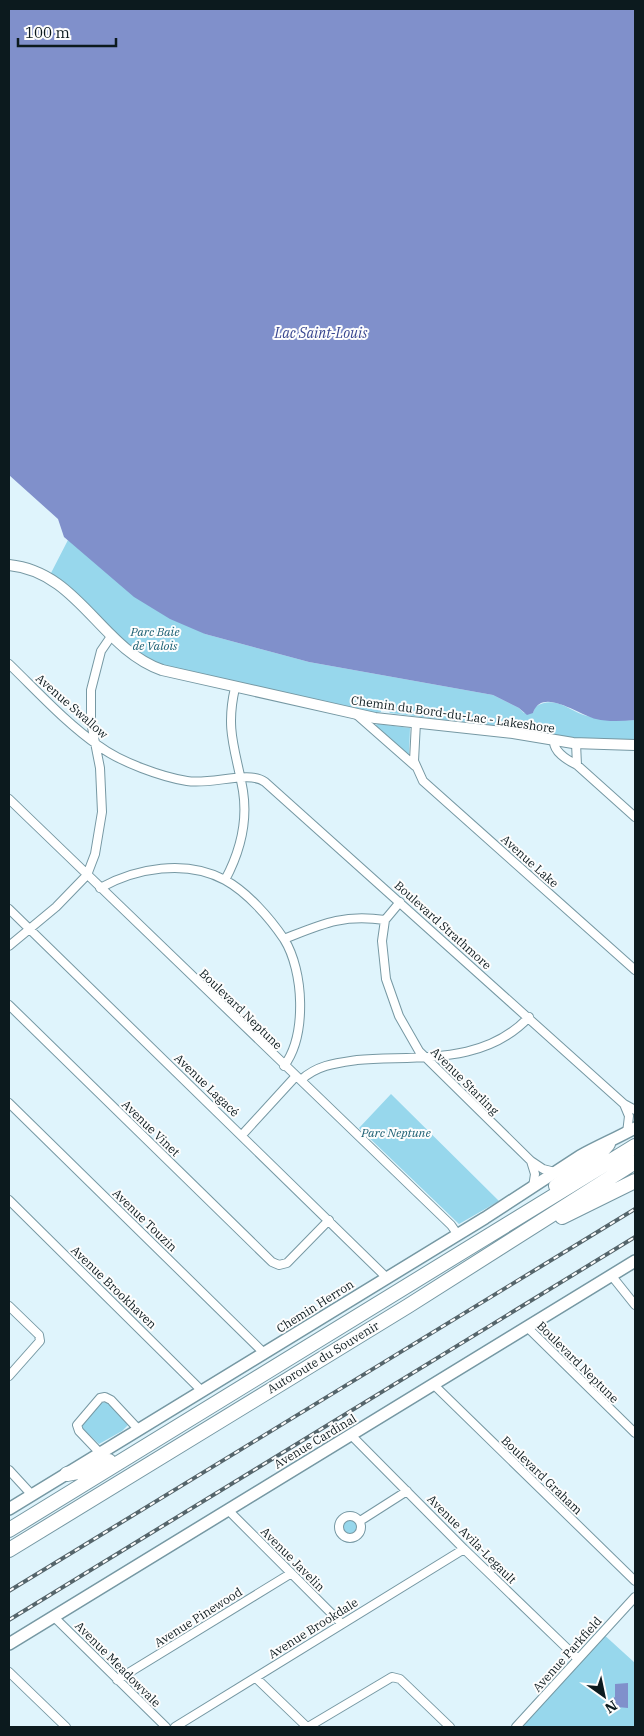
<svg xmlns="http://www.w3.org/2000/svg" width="644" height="1736" font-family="'IBM Plex Serif',serif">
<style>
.green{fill:#97d7ec}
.water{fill:#8090cb}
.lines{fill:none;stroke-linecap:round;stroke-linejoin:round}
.minor-casing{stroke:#7698a3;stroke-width:10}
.tertiary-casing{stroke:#7698a3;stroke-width:12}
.secondary-casing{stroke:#7698a3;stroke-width:14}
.motorway-casing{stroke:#7698a3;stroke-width:16}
.minor{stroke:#fff;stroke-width:8}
.tertiary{stroke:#fff;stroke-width:10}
.secondary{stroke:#fff;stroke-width:11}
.motorway{stroke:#fff;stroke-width:14}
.rail-casing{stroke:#55656b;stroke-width:4}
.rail{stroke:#fdfdfd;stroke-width:2;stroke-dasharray:5.5;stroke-linecap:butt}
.labels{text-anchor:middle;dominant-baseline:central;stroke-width:4;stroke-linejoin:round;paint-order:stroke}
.park-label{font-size:12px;font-style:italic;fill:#1d6073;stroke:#fdfdfd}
.street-label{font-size:12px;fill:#0c1a1e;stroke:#fdfdfd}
.water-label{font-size:14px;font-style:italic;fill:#38468f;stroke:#fdfdfd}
</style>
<rect width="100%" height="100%" fill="#dff4fc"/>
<path class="green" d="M 68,540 L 205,634 L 309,662 L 493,695 L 519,708 L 524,713 L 533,713 L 535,707 C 557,694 569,712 587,716 C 602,720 620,721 635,720 L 635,741 L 571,738 L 520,729 L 390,713 L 386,707 L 381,709 L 381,712 L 374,713 L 161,665 L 135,652 L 67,584 L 51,573 Z
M 378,724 L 410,728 L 409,754 L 406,754 L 375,725 Z
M 391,1094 L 499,1201 L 459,1224 L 359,1128 Z
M 101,1402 L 108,1403 L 128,1425 L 122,1431 L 99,1444 L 82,1428 L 82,1424 Z
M343 1527a7 7 0 1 1 14 0a7 7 0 1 1-14 0Z
M 601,1632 L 635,1663 L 635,1727 L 511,1727 Z"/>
<path class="water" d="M 9,9 L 635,9 L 635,720 C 622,721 608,722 596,719 C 580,716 542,686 533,713 L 527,715 L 519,708 L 493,695 L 309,662 L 205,634 L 170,619 L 134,597 L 64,537 L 58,519 L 9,475 Z
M 628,1683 L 628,1708 L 607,1706 L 607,1701 L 615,1697 L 615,1684 Z"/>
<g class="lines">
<defs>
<path id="minor" d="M 9,664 C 38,692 66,723 99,746 C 120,762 162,777 187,781 C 212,785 249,770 265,782 L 624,1104 L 635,1110
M 357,715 L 415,766
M 416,722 L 414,761 L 423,781 L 635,970
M 554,740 C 553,752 567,760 577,765 L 635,817
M 576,743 L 577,765
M 9,799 L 451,1225 L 458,1235
M 225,880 C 240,852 248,823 243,791 C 236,750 225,731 235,688
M 100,888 C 136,868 186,859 225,880 C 247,892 270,918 284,939 C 304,971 307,1035 284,1066
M 400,902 L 385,920 L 382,941 L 386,979 L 399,1016 L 419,1051 L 531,1161 L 543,1169 L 555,1172
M 9,909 L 387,1278
M 284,939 C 322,924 342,914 385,920
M 9,946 L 56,907 L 87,875 L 95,854 L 102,812 L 100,768 L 91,722 L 91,690 L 101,651 L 112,635
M 9,1005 L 272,1262 L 279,1265 L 287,1263 L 329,1220
M 301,1080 C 317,1065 336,1063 357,1060 C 417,1055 483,1066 529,1017
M 9,1103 L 264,1353
M 624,1104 L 629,1116 L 627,1133
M 242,1135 L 296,1076
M 531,1161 L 535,1174 L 533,1187
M 9,1200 L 202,1391
M 611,1275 L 635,1305
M 9,1306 L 39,1335 L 40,1341 L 9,1376
M 527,1327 L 635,1433
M 433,1384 L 635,1581
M 351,1435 L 464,1549 L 577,1658
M 100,1453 L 79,1431 L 77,1425 L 100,1398 L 105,1397 L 111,1400 L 139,1430
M 9,1470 L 32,1495
M 228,1510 L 342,1624
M339 1527a11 11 0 1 1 22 0a11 11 0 1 1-22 0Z
M 360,1521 L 407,1491
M 54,1617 L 166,1727
M 9,1672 L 66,1727
M 256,1678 L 307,1727
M 117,1680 L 290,1574
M 175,1727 L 464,1549
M 308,1727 L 392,1677 L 400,1679 L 450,1727
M 516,1727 L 635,1597"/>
<path id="tertiary" d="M 9,565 C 79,572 100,648 162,670 L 375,718 L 513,733 L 573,743 L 635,745"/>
<path id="secondary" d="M 9,1509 L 485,1218 L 580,1156 C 598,1146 617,1138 635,1128
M 9,1644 L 635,1261"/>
<path id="motorway" d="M 556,1186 L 599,1154 L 608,1144
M 562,1217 L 635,1181
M 67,1474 L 88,1470 L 109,1461
M 9,1530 L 635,1146
M 9,1550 L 408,1306 L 635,1162"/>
</defs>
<use href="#minor" class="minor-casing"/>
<use href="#tertiary" class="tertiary-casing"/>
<use href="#secondary" class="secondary-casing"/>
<use href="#motorway" class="motorway-casing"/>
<use href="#minor" class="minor"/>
<use href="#tertiary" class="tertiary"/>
<use href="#secondary" class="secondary"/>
<use href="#motorway" class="motorway"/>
<defs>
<path id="rail" d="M 9,1591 L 635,1209
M 9,1620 L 635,1237"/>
</defs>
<use href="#rail" class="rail-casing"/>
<use href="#rail" class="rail"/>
</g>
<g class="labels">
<g class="park-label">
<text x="155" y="631">Parc Baie<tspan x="155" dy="14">de Valois</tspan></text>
<text x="396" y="1132">Parc Neptune</text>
</g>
<g class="street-label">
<text transform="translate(72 706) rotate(41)">Avenue Swallow</text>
<text transform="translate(453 714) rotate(8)">Chemin du Bord-du-Lac - Lakeshore</text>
<text transform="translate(530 861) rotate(42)">Avenue Lake</text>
<text transform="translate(443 925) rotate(42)">Boulevard Strathmore</text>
<text transform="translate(241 1009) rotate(44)">Boulevard Neptune</text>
<text transform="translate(465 1081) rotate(45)">Avenue Starling</text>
<text transform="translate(207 1085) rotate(44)">Avenue Lagacé</text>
<text transform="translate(151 1128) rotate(44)">Avenue Vinet</text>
<text transform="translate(145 1220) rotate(44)">Avenue Touzin</text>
<text transform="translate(114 1287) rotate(44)">Avenue Brookhaven</text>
<text transform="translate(315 1306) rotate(-32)">Chemin Herron</text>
<text transform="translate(323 1357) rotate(-31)">Autoroute du Souvenir</text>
<text transform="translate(578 1362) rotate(45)">Boulevard Neptune</text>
<text transform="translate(315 1441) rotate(-31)">Avenue Cardinal</text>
<text transform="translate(542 1475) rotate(44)">Boulevard Graham</text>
<text transform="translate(472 1539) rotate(45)">Avenue Avila-Legault</text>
<text transform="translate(293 1559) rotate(45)">Avenue Javelin</text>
<text transform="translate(198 1617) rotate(-32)">Avenue Pinewood</text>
<text transform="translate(313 1628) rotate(-32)">Avenue Brookdale</text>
<text transform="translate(567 1654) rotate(-48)">Avenue Parkfield</text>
<text transform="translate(118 1664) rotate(45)">Avenue Meadowvale</text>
</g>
<g class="water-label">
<text x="321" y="333">Lac Saint-Louis</text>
</g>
</g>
<rect width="644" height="1736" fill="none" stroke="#0c1a1e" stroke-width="20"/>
<g transform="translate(604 1696) rotate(147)" stroke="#fdfdfd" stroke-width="4" paint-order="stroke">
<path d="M0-4L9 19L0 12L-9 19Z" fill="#0c1a1e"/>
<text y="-8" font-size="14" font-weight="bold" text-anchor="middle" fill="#0c1a1e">N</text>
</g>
<path d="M18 38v8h98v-8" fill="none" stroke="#0c1a1e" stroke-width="2.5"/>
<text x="25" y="38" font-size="15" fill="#0c1a1e" stroke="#fdfdfd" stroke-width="4" paint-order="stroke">100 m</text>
</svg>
